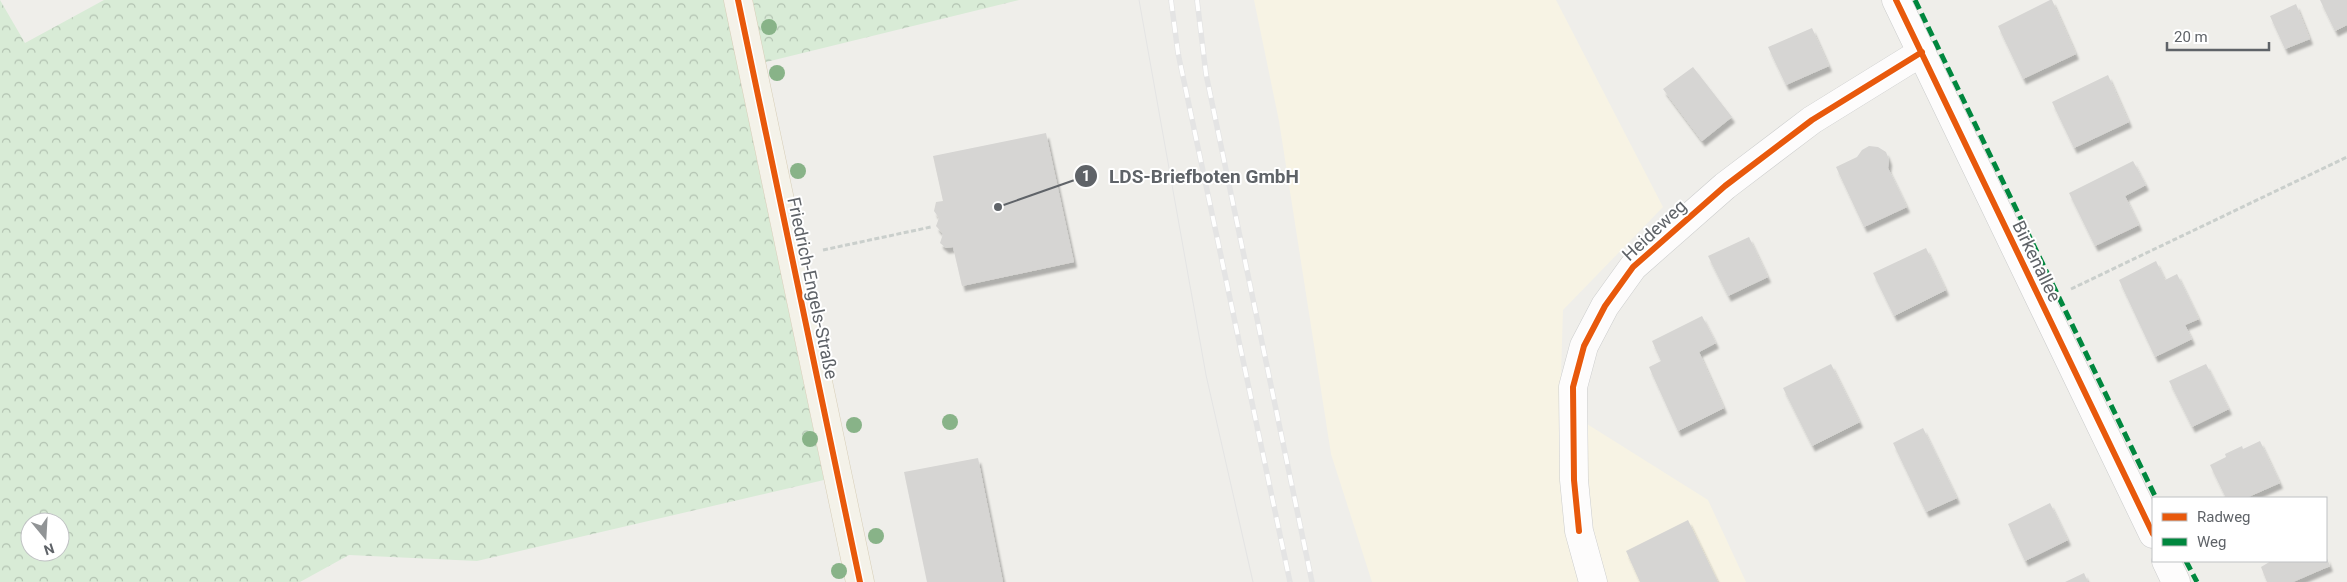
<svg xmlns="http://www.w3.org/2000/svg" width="2347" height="582" font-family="Roboto,sans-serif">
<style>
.commercial{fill:#f7f3e4}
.forest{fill:url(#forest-crowns);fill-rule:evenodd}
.building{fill:#d6d5d3;filter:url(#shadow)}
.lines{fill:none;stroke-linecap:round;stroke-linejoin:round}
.minor-casing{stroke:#cbcccc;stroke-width:29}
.major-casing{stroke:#d7ceb8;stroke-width:29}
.path{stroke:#cacfcc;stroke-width:3;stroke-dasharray:5 2.5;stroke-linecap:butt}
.minor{stroke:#fdfcfc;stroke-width:28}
.major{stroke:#f4f2e9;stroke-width:28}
.tram{stroke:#e4e4e4;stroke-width:1}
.rail-casing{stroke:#e4e4e4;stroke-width:5.5}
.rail{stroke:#fff;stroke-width:4;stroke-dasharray:11;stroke-linecap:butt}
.quiet{stroke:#00873e;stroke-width:5;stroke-dasharray:10 5;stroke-linecap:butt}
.cycleway-casing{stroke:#fff;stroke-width:9}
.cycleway{stroke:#e8590c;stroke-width:6}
.tree{fill:#88b388}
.labels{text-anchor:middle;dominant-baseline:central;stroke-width:4;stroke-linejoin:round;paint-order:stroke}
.street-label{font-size:18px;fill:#5f6368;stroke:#fff}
.leader{fill:none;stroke:#5f6368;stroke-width:2}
.callout-dot{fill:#5f6368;stroke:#fff;stroke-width:2}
.mark-label{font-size:15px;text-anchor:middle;font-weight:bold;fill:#fff}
.callout-label{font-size:19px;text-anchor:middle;font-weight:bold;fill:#5f6368;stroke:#fff;stroke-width:4;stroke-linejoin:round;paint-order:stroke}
</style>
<defs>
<pattern id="forest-crowns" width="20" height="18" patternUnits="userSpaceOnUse" patternTransform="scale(1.25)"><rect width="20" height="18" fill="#d8ebd6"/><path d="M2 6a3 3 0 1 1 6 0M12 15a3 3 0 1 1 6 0" fill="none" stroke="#b2c2b1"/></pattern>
<filter id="shadow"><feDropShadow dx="3" dy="5.5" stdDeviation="1" flood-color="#0004"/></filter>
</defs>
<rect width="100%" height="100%" fill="#efeeea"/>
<path class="commercial" d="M 1254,0 L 1556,0 L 1663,207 L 1563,310 L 1560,407 L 1708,500 L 1746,582 L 1372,582 L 1331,454 L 1279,121 Z"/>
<path class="forest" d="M 0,0 L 25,43 L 104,0 L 1019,0 L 738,69 L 824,480 L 477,561 L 349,555 L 300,582 L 0,582 ZM 30,522 L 60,522 L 60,552 L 30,552 Z"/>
<path class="building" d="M 2050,0 L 2052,0 L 2076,54 L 2023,79 L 1998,26 Z
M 2320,0 L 2347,0 L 2347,25 L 2335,31 Z
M 2296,4 L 2310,39 L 2285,49 L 2270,16 Z
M 1812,28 L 1829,66 L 1786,85 L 1768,47 Z
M 1693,67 L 1732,117 L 1702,141 L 1663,89 Z
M 2108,75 L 2129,122 L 2074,148 L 2052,102 Z
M 1046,133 L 1074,262 L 962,286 L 953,247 L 946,248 L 940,243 L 943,234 L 936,226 L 939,218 L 934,211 L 936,202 L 943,201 L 933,156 Z
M 1869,146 L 1878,147 L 1886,152 L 1889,160 L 1888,168 L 1907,207 L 1864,227 L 1836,167 L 1857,157 L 1862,150 Z
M 2133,161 L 2146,185 L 2125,196 L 2139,225 L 2095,246 L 2069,193 Z
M 1749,237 L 1768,277 L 1728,296 L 1708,256 Z
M 1926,248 L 1946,290 L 1894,316 L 1873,273 Z
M 2156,261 L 2165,280 L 2177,274 L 2199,319 L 2185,325 L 2192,339 L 2155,357 L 2119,280 Z
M 1702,316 L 1716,343 L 1699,352 L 1724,408 L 1678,431 L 1649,367 L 1661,361 L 1652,341 Z
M 1831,364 L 1860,422 L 1812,446 L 1783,388 Z
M 2206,364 L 2229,409 L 2192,427 L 2169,381 Z
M 1923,428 L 1957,498 L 1926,512 L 1893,443 Z
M 2260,441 L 2280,483 L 2246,498 L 2226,498 L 2210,465 L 2226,457 L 2225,454 L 2242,446 L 2243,449 Z
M 978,458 L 1003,582 L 927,582 L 904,472 Z
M 2050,503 L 2068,540 L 2025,561 L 2008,524 Z
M 1688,520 L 1718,582 L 1640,582 L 1626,551 Z
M 2326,556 L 2330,566 L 2293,582 L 2267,582 L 2261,567 L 2271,561 L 2326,561 Z
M 2084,573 L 2088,582 L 2065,582 Z"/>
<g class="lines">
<defs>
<path id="minor" d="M 1896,0 L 2153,534
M 2166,561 L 2176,582
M 1593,582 L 1579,531 L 1574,480 L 1573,387 L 1584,346 L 1605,306 L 1633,267 L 1725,186 L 1812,120 L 1922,52"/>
<path id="major" d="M 738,0 L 860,582"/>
</defs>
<use href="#minor" class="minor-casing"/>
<use href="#major" class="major-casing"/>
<path class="path" d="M 823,250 L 931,227
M 2071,289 L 2347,157"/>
<use href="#minor" class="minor"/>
<use href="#major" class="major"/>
<path class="tram" d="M 1139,0 L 1206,375 L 1253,582"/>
<defs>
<path id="rail" d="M 1171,0 L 1178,53 L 1290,582
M 1197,0 L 1206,74 L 1312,582"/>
</defs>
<use href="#rail" class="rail-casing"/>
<use href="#rail" class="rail"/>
<path class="quiet" d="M 1915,0 L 2156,498
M 2186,561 L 2197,582"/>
<defs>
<path id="cycleway" d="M 738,0 L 860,582
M 1896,0 L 2153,534
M 1579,531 L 1574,480 L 1573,387 L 1584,346 L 1605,306 L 1633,267 L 1725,186 L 1812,120 L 1922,52"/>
</defs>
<use href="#cycleway" class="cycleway-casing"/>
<use href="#cycleway" class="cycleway"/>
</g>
<g class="tree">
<circle cx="769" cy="27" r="8"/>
<circle cx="777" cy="73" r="8"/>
<circle cx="798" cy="171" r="8"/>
<circle cx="950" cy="422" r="8"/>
<circle cx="854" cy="425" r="8"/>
<circle cx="810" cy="439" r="8"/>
<circle cx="876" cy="536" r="8"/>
<circle cx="839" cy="571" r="8"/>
</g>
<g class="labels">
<g class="street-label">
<text transform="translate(1654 230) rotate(-43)">Heideweg</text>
<text transform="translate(2037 261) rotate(64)">Birkenallee</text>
<text transform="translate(813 288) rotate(78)">Friedrich-Engels-Straße</text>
</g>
</g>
<path class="leader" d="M998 207L1086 176"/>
<g class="callout-dot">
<circle cx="998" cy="207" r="5"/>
<circle cx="1086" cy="176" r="12"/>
</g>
<g class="mark-label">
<text x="1086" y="181">1</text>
</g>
<g class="callout-label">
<text x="1204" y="183">LDS-Briefboten GmbH</text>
</g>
<rect x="2152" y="497" width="175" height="65" fill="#ffffff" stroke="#bfc1c3"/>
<rect x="2162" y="513" width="25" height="8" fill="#e8590c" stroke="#bfc1c3"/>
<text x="2197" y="522" font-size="15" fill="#5f6368">Radweg</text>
<rect x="2162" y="538" width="25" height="8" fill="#00873e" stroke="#bfc1c3"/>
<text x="2197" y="547" font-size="15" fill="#5f6368">Weg</text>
<g transform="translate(45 537) rotate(162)"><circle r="24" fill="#ffffff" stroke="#bfc1c3"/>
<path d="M0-4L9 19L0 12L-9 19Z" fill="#919496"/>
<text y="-8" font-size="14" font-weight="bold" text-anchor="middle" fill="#5f6368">N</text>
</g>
<path d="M2167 42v8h102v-8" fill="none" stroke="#5f6368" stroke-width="2.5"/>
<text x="2174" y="42" font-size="15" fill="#5f6368" stroke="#ffffff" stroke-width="4" paint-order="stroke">20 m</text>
</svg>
